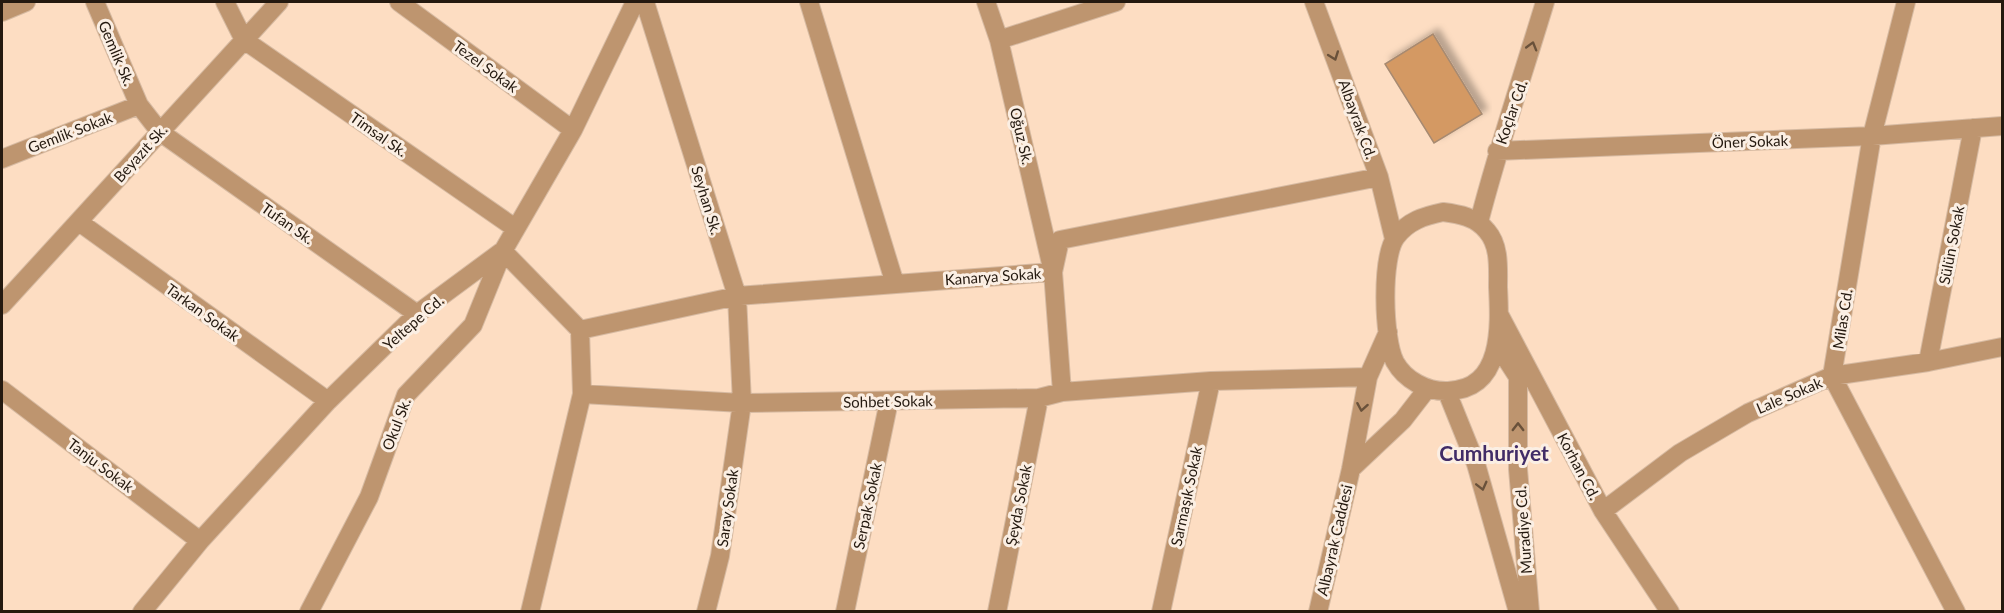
<svg xmlns="http://www.w3.org/2000/svg" width="2004" height="613" font-family="Lato,sans-serif">
<style>
.building{fill:#d49963;stroke:#a78a71;stroke-width:1.5;filter:url(#shadow)}
.lines{fill:none;stroke-linecap:round;stroke-linejoin:round}
.minor-casing{stroke:#d6baa2;stroke-width:20}
.minor{stroke:#be956f;stroke-width:18}
.oneway{stroke:#69513a}
.labels{text-anchor:middle;dominant-baseline:central;stroke-width:6;stroke-linejoin:round;paint-order:stroke}
.street-label{font-size:15px;fill:#24190f;stroke:#fbefe4}
.district-label{font-size:21px;font-weight:bold;fill:#412c67;stroke:#fbefe4}
</style>
<defs>
<filter id="shadow"><feDropShadow dx="5.5" dy="-5.5" stdDeviation="3" flood-color="#0004"/></filter>
</defs>
<rect width="100%" height="100%" fill="#fdddc2"/>
<path class="building" d="M 1433,34 L 1482,114 L 1434,143 L 1385,64 Z"/>
<g class="lines">
<defs>
<path id="minor" d="M 95,2 L 139,105 L 160,132 L 417,314
M 225,2 L 244,40 L 515,228
M 399,2 L 573,130
M 645,2 L 737,296 L 742,403 L 720,556 L 706,612
M 809,2 L 895,284
M 986,2 L 999,40 L 1053,272 L 1062,392
M 1314,2 L 1379,177 L 1394,239
M 1906,2 L 1872,136 L 1832,376 L 1956,612
M 2,12 L 26,2
M 999,40 L 1116,2
M 1497,151 L 1872,136 L 2002,126
M 2,159 L 139,105
M 1443,212 C 1459,214 1476,217 1487,231 C 1500,246 1498,268 1498,287 C 1500,327 1503,389 1448,391 C 1427,392 1405,380 1395,362 C 1383,339 1381,257 1396,237 C 1408,221 1424,216 1443,212 Z
M 79,222 L 328,401
M 1479,222 C 1498,148 1523,75 1545,2
M 503,251 L 580,330 L 582,394 L 742,403 L 1039,398 L 1062,392 L 1211,381 L 1368,377
M 2,305 L 279,2
M 1500,316 L 1603,511 L 1670,612
M 580,330 L 737,296 L 1053,272 L 1060,240 L 1379,177
M 1498,346 L 1518,377 L 1518,469 L 1530,612
M 1928,362 L 1973,128
M 2,390 L 200,541
M 1447,392 L 1476,464 L 1518,612
M 1351,469 L 1403,420 L 1427,389
M 1603,511 L 1680,453 L 1748,413 L 1832,376 L 1928,362 L 2002,347
M 142,612 L 200,541 L 328,401 L 417,314 L 501,252
M 309,612 L 369,497 L 406,395 L 473,325 L 503,251 L 573,130 L 635,2
M 530,612 L 582,394
M 845,612 L 889,401
M 997,612 L 1039,398
M 1161,612 L 1211,381
M 1318,612 L 1351,469 L 1368,377 L 1388,332"/>
</defs>
<use href="#minor" class="minor-casing"/>
<use href="#minor" class="minor"/>
</g>
<defs><path id="oneway-chevron" d="M-2-3.5L2.5 0L-2 3.5" fill="none" stroke-width="1.6" stroke-linecap="round" stroke-linejoin="round" transform="scale(1.5)"/></defs>
<g class="oneway">
<use href="#oneway-chevron" transform="translate(1532 46) rotate(-74)"/>
<use href="#oneway-chevron" transform="translate(1334 56) rotate(70)"/>
<use href="#oneway-chevron" transform="translate(1362 407) rotate(100)"/>
<use href="#oneway-chevron" transform="translate(1518 427) rotate(-90)"/>
<use href="#oneway-chevron" transform="translate(1482 486) rotate(76)"/>
</g>
<g class="labels">
<g class="street-label">
<text transform="translate(117 53) rotate(67)">Gemlik Sk.</text>
<text transform="translate(486 66) rotate(36)">Tezel Sokak</text>
<text transform="translate(1511 112) rotate(-71)">Koçlar Cd.</text>
<text transform="translate(1358 119) rotate(70)">Albayrak Cd.</text>
<text transform="translate(70 132) rotate(-21)">Gemlik Sokak</text>
<text transform="translate(379 134) rotate(35)">Timsal Sk.</text>
<text transform="translate(1022 136) rotate(77)">Oğuz Sk.</text>
<text transform="translate(1750 141) rotate(-2)">Öner Sokak</text>
<text transform="translate(140 153) rotate(-48)">Beyazıt Sk.</text>
<text transform="translate(707 200) rotate(73)">Seyhan Sk.</text>
<text transform="translate(288 223) rotate(35)">Tufan Sk.</text>
<text transform="translate(1951 245) rotate(-79)">Sülün Sokak</text>
<text transform="translate(993 276) rotate(-4)">Kanarya Sokak</text>
<text transform="translate(203 312) rotate(36)">Tarkan Sokak</text>
<text transform="translate(1842 319) rotate(-81)">Milas Cd.</text>
<text transform="translate(413 322) rotate(-41)">Yeltepe Cd.</text>
<text transform="translate(1789 395) rotate(-23)">Lale Sokak</text>
<text transform="translate(888 401) rotate(-1)">Sohbet Sokak</text>
<text transform="translate(396 424) rotate(-69)">Okul Sk.</text>
<text transform="translate(101 465) rotate(37)">Tanju Sokak</text>
<text transform="translate(1579 466) rotate(62)">Korhan Cd.</text>
<text transform="translate(1186 496) rotate(-78)">Sarmaşık Sokak</text>
<text transform="translate(1018 505) rotate(-79)">Şeyda Sokak</text>
<text transform="translate(867 506) rotate(-78)">Serpak Sokak</text>
<text transform="translate(727 508) rotate(-82)">Saray Sokak</text>
<text transform="translate(1523 530) rotate(-94)">Muradiye Cd.</text>
<text transform="translate(1334 540) rotate(-77)">Albayrak Caddesi</text>
</g>
<g class="district-label">
<text x="1494" y="452">Cumhuriyet</text>
</g>
</g>
<rect width="2004" height="613" fill="none" stroke="#24190f" stroke-width="6"/>
</svg>
